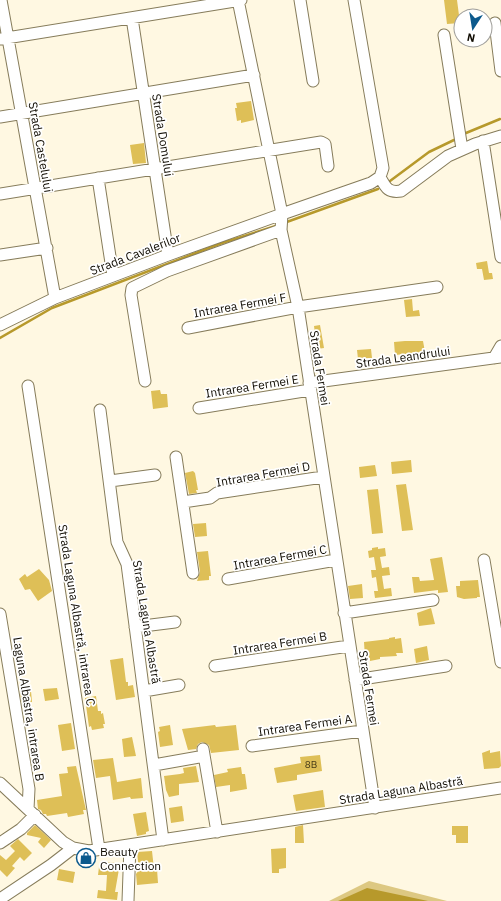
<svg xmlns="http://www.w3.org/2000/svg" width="501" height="901" font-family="'IBM Plex Sans',sans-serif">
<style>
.green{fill:#ddc882}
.water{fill:#b7992b}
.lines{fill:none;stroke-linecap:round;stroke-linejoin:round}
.stream{stroke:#b7992b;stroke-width:2.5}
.building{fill:#debf57}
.minor-casing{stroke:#867c5b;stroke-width:13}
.minor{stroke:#fff;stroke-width:11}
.labels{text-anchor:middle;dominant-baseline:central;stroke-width:3.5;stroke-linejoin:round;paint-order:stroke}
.number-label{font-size:10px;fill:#443917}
.street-label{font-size:12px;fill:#100c02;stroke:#fff}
.poi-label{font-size:12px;fill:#100c02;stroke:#fff;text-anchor:start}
</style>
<rect width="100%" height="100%" fill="#fff8e2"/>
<path class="green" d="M 369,881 L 447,901 L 329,901 Z"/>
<path class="water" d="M 367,888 L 428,901 L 338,901 Z"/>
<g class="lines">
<path class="stream" d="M 466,133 L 500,119
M 390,181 L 429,152 L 454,140
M 284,223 L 378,189
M 0,338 L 52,308 L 222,243 L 279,225"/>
</g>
<path class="building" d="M 444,0 L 457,0 L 460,23 L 447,24 Z
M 251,101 L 254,120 L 241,123 L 241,120 L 237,121 L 235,108 L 237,108 L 236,103 Z
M 144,143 L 146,163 L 133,164 L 130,145 Z
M 487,261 L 489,273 L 492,273 L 493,279 L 484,280 L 482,269 L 477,269 L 476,263 Z
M 412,299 L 413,311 L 419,310 L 420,316 L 406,317 L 404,300 Z
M 320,325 L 324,348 L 317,349 L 314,326 Z
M 405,341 L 423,341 L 425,352 L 395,355 L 394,342 Z
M 371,349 L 372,358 L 358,359 L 357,350 Z
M 160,390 L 161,394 L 167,394 L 168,407 L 153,409 L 151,391 Z
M 411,460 L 412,472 L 392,474 L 391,462 Z
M 375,465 L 377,476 L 360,478 L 359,467 Z
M 193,471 L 195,473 L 198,490 L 196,490 L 197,493 L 189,494 L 185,473 Z
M 406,484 L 413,530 L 402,531 L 396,485 Z
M 378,489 L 383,533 L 372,534 L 367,490 Z
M 206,523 L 207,536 L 195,537 L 193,524 Z
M 378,547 L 378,549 L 385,548 L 386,556 L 380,557 L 382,568 L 389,567 L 390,575 L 382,576 L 384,589 L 391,588 L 392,596 L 375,598 L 374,591 L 378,591 L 376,577 L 372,578 L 371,570 L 376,570 L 374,557 L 369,558 L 368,551 L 372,550 L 372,548 Z
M 208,551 L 211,576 L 209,576 L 209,580 L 197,581 L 200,572 L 197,552 Z
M 442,557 L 448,592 L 438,593 L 438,590 L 414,593 L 412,577 L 419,577 L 420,581 L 434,580 L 430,559 Z
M 39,569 L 49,580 L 52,591 L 38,601 L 30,589 L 25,590 L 19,579 L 25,574 L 27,577 Z
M 478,580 L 480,597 L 477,597 L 477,598 L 464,599 L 457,597 L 456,586 L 460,586 L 460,581 Z
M 362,584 L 363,598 L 350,599 L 348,586 Z
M 431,608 L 435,624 L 419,626 L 417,613 Z
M 395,637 L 395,639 L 401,638 L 403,653 L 396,653 L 397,656 L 380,657 L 380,659 L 370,661 L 370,658 L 365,658 L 364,642 L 389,639 L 389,638 Z
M 427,646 L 429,660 L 416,663 L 414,649 Z
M 123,658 L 126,682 L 128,682 L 128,686 L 133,685 L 135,697 L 116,700 L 110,660 Z
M 57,688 L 59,699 L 45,701 L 43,689 Z
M 31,691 L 32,702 L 22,703 L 20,693 Z
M 96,696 L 98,711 L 101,711 L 101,714 L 103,713 L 105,724 L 103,724 L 104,728 L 92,730 L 91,726 L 89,727 L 85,698 Z
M 71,723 L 75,749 L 62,751 L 58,725 Z
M 170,725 L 173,745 L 160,747 L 158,732 L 160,731 L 159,727 Z
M 215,725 L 216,727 L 236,725 L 239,750 L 211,753 L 209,745 L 202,742 L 198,744 L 196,749 L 188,750 L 182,729 Z
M 132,737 L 136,756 L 124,757 L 122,739 Z
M 490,750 L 490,753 L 500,751 L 501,766 L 499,768 L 484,769 L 482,753 Z
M 320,755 L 322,771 L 297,775 L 297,780 L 277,783 L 274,768 L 301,763 L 300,757 Z
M 113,758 L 117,782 L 141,778 L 143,798 L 131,799 L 130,797 L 113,800 L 110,776 L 96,778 L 93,760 Z
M 76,766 L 86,810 L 83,810 L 84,814 L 68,817 L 67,813 L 47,816 L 46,814 L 43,814 L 41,810 L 38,809 L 37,800 L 62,796 L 59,774 L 68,773 L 67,767 Z
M 196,766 L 199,782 L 179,784 L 179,795 L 169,797 L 166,790 L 164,776 L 180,774 L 184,773 L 183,768 Z
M 241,767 L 242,774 L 245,774 L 247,789 L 230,792 L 230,785 L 216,787 L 214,775 L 228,772 L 227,769 Z
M 323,790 L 325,807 L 296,811 L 293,795 Z
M 182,806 L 184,821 L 171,823 L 169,808 Z
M 146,812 L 149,831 L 146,832 L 146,834 L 137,836 L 133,814 Z
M 35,825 L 51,840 L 44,848 L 38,842 L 41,838 L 27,835 L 27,833 Z
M 303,825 L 304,843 L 295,843 L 295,827 Z
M 452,826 L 468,826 L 468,843 L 456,843 L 456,835 L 452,835 Z
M 18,839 L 32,853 L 24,861 L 20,857 L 12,866 L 15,868 L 7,877 L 0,870 L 0,855 L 6,860 L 15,851 L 10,846 Z
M 286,848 L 286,868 L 279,869 L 279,873 L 272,873 L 271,849 Z
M 152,851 L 154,869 L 157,869 L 158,883 L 137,885 L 136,874 L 139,870 L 137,852 Z
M 107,862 L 116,863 L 116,868 L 119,869 L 115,892 L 118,892 L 117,900 L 97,898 L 98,890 L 106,891 L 107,875 L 98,875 L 99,867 L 107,868 Z
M 59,869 L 75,872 L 73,883 L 57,880 Z"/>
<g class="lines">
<defs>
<path id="minor" d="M 1,0 L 55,298
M 300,0 L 313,81
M 354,0 L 383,168 L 380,177 L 371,183 L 282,214 L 281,230 L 298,307 L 375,808
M 132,18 L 168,255
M 495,23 L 501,71
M 444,35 L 462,149
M 0,39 L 241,0
M 0,117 L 254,75
M 483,141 L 501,257
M 380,177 C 386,188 388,193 401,191 L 448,156 L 475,144 L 501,136
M 98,178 L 113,276
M 0,194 L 321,142 L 325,144 L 328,166
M 0,255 L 47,248
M 0,325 L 55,298 L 168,255 L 282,214 L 238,0
M 188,328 L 298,307 L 437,287
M 494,358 L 501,346
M 145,381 L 131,295 L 132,288 L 167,271 L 281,230
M 309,383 L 501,357
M 28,386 L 99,849
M 199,408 L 310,390
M 100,410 L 117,542 L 127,564 L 163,840
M 176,457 L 193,573
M 110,481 L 155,475
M 183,502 L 210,498 L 217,493 L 323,477
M 484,560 L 501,662
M 228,579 L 336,560
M 344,613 L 433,600
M 0,614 L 29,789 L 28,809
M 135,627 L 175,622
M 215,666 L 349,646
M 355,680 L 446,666
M 144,691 L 179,685
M 252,746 L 362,731
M 203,749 L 217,832
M 154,765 L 199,757
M 0,783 L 63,842 L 73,848 L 89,851 L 501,788
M 0,843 L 21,829 L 35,815
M 0,899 L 51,865 L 73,848
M 128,901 L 130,845"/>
</defs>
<use href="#minor" class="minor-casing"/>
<use href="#minor" class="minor"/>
</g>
<defs>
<symbol id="shop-ring" viewBox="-11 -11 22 22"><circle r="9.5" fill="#fff" stroke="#0c5a8d" stroke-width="1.5"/><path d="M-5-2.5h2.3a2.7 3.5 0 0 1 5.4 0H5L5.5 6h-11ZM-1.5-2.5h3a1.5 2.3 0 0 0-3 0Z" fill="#0c5a8d"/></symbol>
</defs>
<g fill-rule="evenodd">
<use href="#shop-ring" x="75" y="847" width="22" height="22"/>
</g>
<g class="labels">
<g class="number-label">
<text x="311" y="764">8B</text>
</g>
<g class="street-label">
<text transform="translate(163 135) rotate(81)">Strada Domului</text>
<text transform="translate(41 147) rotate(80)">Strada Castelului</text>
<text transform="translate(135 254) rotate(-21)">Strada Cavalerilor</text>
<text transform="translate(240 305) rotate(-10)">Intrarea Fermei F</text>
<text transform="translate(403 357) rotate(-8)">Strada Leandrului</text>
<text transform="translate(320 368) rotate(81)">Strada Fermei</text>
<text transform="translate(252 386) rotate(-9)">Intrarea Fermei E</text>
<text transform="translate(263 474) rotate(-10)">Intrarea Fermei D</text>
<text transform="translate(280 557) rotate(-10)">Intrarea Fermei C</text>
<text transform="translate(77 615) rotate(81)">Strada Laguna Albastră, intrarea C</text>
<text transform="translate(147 622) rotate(81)">Strada Laguna Albastră</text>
<text transform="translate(280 643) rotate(-9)">Intrarea Fermei B</text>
<text transform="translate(369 688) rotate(81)">Strada Fermei</text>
<text transform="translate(29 709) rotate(81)">Laguna Albastra, intrarea B</text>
<text transform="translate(305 725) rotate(-8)">Intrarea Fermei A</text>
<text transform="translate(401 790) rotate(-9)">Strada Laguna Albastră</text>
</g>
<g class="poi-label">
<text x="100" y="851">Beauty<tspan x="100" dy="14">Connection</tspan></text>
</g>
</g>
<g transform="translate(473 28) rotate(192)"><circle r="19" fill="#ffffff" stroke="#9f9e9a"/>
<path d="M0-3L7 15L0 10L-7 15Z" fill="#0c5a8d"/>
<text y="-6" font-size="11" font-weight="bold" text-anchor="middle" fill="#100c02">N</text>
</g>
</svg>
